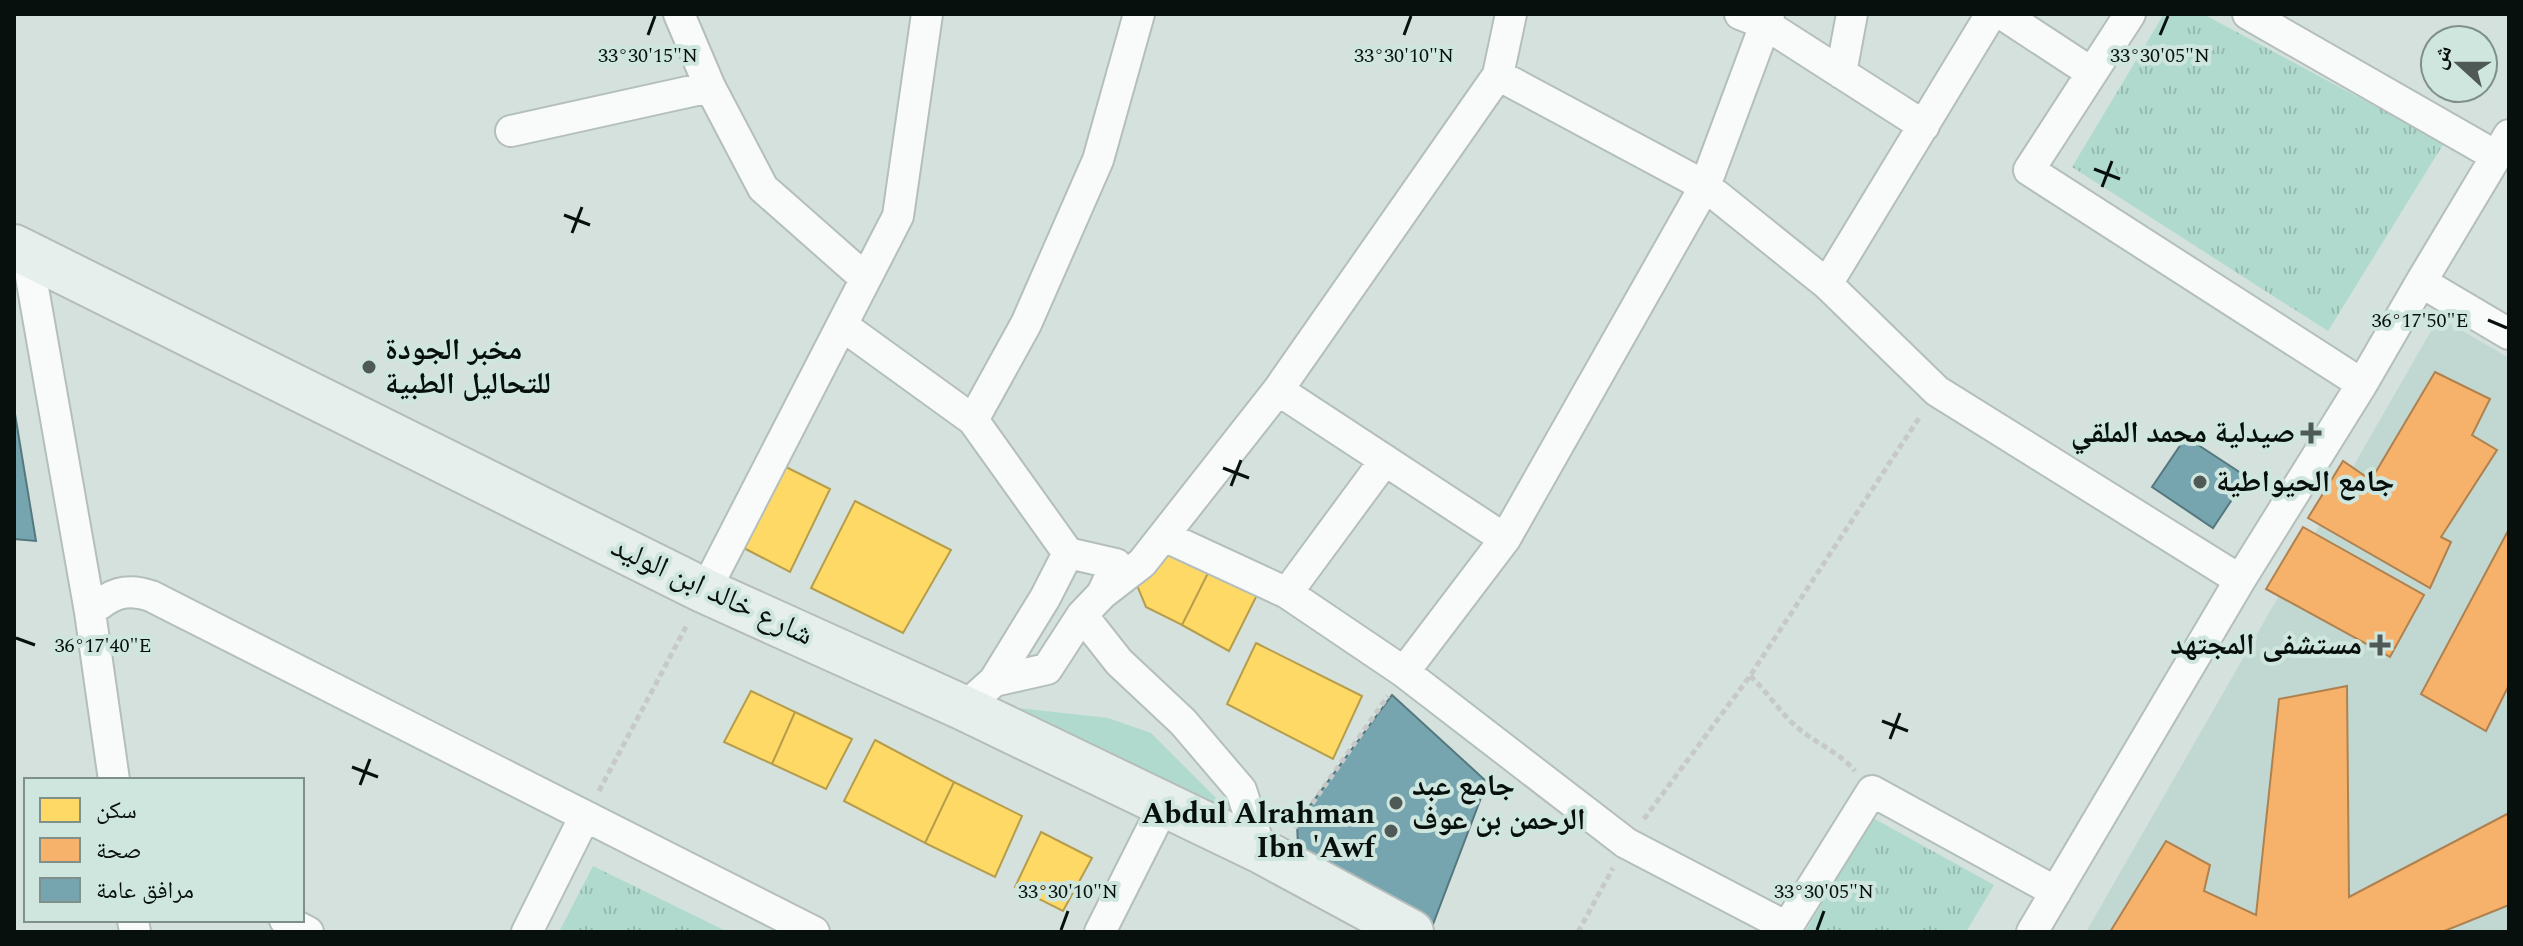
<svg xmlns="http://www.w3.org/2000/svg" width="2523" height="946" font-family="Spectral,'Noto Naskh Arabic',serif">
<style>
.built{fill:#c0d8d1}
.grass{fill:#b0dace}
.park{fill:url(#park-tufts)}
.homes{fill:#ffd966;stroke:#b59d4c;stroke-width:2}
.health{fill:#f6b26b;stroke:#af814f;stroke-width:2}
.public{fill:#76a5af;stroke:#55787f;stroke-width:2}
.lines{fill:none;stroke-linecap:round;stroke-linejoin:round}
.street-casing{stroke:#b4bfbb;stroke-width:34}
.primary-casing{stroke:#b5bcba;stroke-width:48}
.path{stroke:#c6c9c8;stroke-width:5;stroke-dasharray:6 4;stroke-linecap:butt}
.street{stroke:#f9fafa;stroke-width:30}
.primary{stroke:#e6efec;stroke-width:44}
.ticks{fill:none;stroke:#08100e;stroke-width:3}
.poi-dot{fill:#4f5956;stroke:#cfe6df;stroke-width:3}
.labels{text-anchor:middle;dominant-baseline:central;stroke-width:8;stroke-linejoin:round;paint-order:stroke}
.poi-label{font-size:30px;font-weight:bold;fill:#08100e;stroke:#cfe6df;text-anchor:start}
.street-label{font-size:30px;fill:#08100e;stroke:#cfe6df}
.ticks-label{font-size:20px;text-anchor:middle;fill:#08100e;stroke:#cfe6df;stroke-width:8;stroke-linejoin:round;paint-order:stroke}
</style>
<defs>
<pattern id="park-tufts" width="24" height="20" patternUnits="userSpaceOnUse" patternTransform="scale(2)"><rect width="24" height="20" fill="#b0dace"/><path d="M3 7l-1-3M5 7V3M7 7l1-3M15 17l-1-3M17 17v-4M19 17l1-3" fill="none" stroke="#96bab0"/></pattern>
</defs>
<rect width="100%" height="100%" fill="#d4e1dd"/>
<path class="built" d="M 2439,317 L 2509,358 L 2509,932 L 2086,932 Z"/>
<path class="grass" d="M 1009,707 L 1108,718 L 1151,733 L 1221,803 L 1238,841 Z"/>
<path class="park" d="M 2164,14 L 2203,14 L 2444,143 L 2328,331 L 2072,167 Z
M 1873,818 L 1994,885 L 1966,932 L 1805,932 Z
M 593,866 L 728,932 L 559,932 Z"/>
<path class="homes" d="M 780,464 L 830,489 L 790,572 L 738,545 Z
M 855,501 L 951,550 L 903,633 L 811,588 Z
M 1164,546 L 1211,567 L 1182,625 L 1146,607 L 1136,583 Z
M 1211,567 L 1259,591 L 1229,651 L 1182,625 Z
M 1256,643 L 1362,696 L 1333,759 L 1227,704 Z
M 751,691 L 795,712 L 772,764 L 724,742 Z
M 795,712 L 852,739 L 826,789 L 772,764 Z
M 875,740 L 954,782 L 925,843 L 844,801 Z
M 954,782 L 1022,816 L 995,877 L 925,843 Z
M 1041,832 L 1092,858 L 1063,911 L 1015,887 Z"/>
<path class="health" d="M 2435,372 L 2490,399 L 2472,435 L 2497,450 L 2441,537 L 2451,542 L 2430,588 L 2308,518 L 2343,461 L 2371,480 Z
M 2303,527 L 2424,595 L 2390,657 L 2266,589 Z
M 2509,529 L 2509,685 L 2486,731 L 2421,694 Z
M 2347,686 L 2349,897 L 2509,813 L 2509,905 L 2442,932 L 2110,932 L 2166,841 L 2210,865 L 2204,891 L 2256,915 L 2279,699 Z"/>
<path class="public" d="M 14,414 L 15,414 L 36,541 L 14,539 Z
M 2186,437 L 2247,477 L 2213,528 L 2152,487 Z
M 1392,695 L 1487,782 L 1430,932 L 1299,868 L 1297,823 Z"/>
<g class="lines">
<defs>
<path id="street" d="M 679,14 L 710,87 L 763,188 L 865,278
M 1740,14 L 1765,24 L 1924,126
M 2002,14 L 2092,73
M 2130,14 L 2029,170 L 2362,384
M 2248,14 L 2496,156
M 1841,73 L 1852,14
M 1498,75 L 1705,186 L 1827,284 L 1937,391 L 2240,580
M 511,131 L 710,87
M 27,254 L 90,612 L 114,780
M 2421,282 L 2509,135
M 1827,284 L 1991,14
M 843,326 L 973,420 L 1068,553
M 1278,390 L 1505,539
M 973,420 L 1026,324 L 1098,160 L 1139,14
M 1164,536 L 1287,593 L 1404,672 L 1626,843 L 1787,927
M 705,591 L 898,216 L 927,14
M 1287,593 L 1385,460
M 90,612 C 110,594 126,587 151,596 L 814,932
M 1082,615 L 1119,662 L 1183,722 L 1241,790 L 1261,851
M 1404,672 L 1505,539 L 1705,186 L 1769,14
M 994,681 L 1045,598 L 1068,553 L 1116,564 L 1103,592
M 964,708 L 994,681 L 1047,669 L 1082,615 L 1102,594 L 1142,563 L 1278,390 L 1498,75 L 1511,14
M 133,920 L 135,932
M 285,920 L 308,932
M 527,932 L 585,816
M 1100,932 L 1164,805
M 1784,932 L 1872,791 L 2056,892
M 2032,932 L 2240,580 L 2362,384 L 2421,282 L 2509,334"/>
<path id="primary" d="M 14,247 L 705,591 L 964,708 L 1261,851 L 1411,932"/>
</defs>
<use href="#street" class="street-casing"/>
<use href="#primary" class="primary-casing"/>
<path class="path" d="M 1750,676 C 1768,692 1780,713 1798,728 C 1817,744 1839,752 1855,771
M 599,791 L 688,623
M 1644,819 L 1750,676 L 1921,415
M 1295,828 L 1388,696
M 1578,932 L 1613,868"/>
<use href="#street" class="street"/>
<use href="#primary" class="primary"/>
</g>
<path class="ticks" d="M 648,35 L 655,16M 1404,35 L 1411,16M 2160,35 L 2168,16M 2094,169 L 2120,179M 2102,187 L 2112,161M 564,215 L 590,225M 572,233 L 582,207M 2488,320 L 2507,328M 1223,468 L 1249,478M 1231,486 L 1241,460M 16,638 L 35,645M 1882,721 L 1908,731M 1890,739 L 1900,713M 352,767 L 378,777M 360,785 L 370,759M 1061,930 L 1068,911M 1817,930 L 1824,911"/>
<g class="poi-dot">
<circle cx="369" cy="367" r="8"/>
<path d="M2307 421h8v8h8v8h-8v8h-8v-8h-8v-8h8z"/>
<circle cx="2200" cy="482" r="8"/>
<path d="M2376 633h8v8h8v8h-8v8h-8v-8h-8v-8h8z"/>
<circle cx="1396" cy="803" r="8"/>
<circle cx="1391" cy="831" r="8"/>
</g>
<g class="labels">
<g class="poi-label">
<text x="385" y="350">مخبر الجودة<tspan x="385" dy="34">للتحاليل الطبية</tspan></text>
<text x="2295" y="433" text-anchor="end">صيدلية محمد الملقي</text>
<text x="2216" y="482">جامع الحيواطية</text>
<text x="2362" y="645" text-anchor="end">مستشفى المجتهد</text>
<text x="1412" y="786">جامع عبد<tspan x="1412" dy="34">الرحمن بن عوف</tspan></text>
<text x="1375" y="814" text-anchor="end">Abdul Alrahman<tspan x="1375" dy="34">Ibn 'Awf</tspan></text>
</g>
<g class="street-label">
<text transform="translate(712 591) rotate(25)">شارع خالد ابن الوليد</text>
</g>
</g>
<g class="ticks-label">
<text x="2160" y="62">33°30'05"N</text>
<text x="648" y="62">33°30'15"N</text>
<text x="1404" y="62">33°30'10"N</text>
<text x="2420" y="327">36°17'50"E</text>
<text x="103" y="652">36°17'40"E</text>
<text x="1068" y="898">33°30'10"N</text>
<text x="1824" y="898">33°30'05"N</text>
</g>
<rect width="2523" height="946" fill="none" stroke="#08100e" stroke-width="32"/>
<rect x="24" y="778" width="280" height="144" fill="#cfe6df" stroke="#7f908b" stroke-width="2"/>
<rect x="40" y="798" width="40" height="24" fill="#ffd966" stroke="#7f908b" stroke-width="2"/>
<text x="96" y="818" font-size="24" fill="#08100e">سكن</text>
<rect x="40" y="838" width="40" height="24" fill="#f6b26b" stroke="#7f908b" stroke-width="2"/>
<text x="96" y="858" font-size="24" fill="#08100e">صحة</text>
<rect x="40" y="878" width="40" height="24" fill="#76a5af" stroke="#7f908b" stroke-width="2"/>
<text x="96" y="898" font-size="24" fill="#08100e">مرافق عامة</text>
<g transform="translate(2459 64) rotate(291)"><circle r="38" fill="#cfe6df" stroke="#7f908b" stroke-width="2"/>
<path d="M0-6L14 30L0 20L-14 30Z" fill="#4f5956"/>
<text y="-12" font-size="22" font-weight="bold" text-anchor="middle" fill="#08100e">ش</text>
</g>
</svg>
